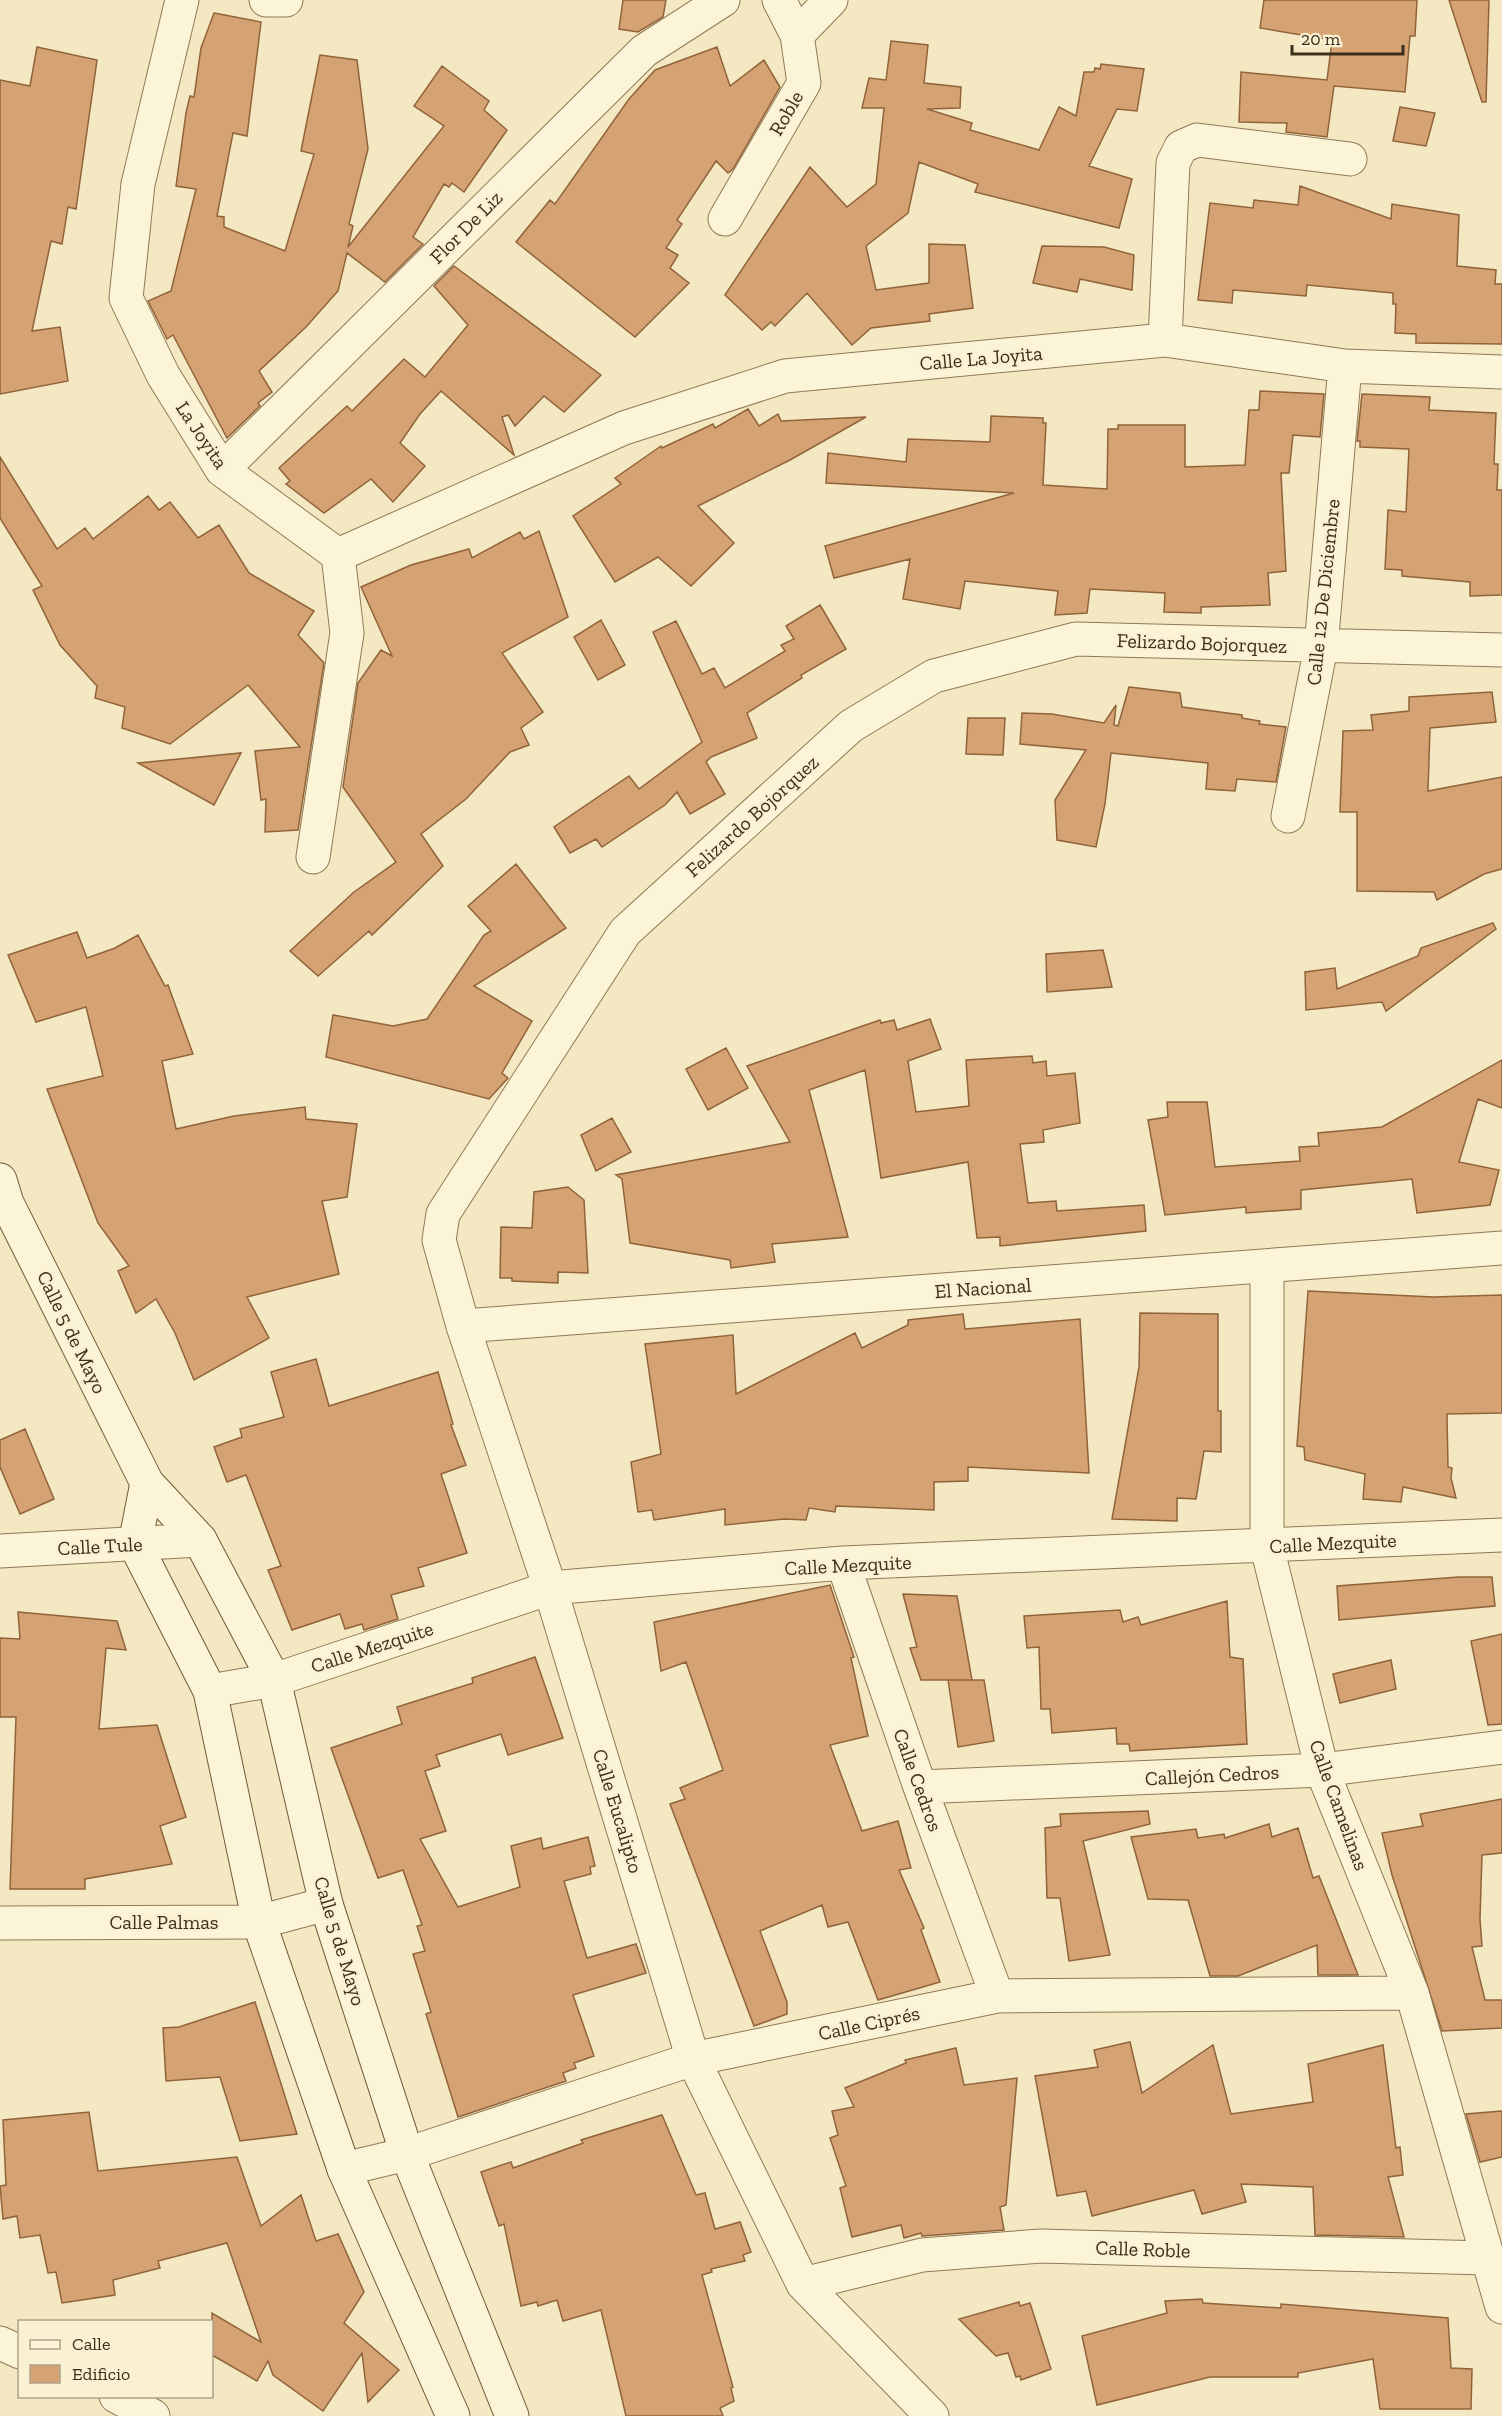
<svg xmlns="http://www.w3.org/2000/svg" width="1502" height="2416" font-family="'Zilla Slab',serif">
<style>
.building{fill:#d5a373;stroke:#91633a;stroke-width:1.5}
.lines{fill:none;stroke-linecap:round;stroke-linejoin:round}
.street-casing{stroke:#8f7957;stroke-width:35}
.secondary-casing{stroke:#70593a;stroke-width:35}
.street{stroke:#fcf4d6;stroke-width:33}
.secondary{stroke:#fcf4d6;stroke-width:33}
.labels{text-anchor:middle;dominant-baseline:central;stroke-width:4.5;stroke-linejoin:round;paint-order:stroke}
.street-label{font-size:20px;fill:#3d2f1c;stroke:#f9f1d2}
</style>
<rect width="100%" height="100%" fill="#f3e8c2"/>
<path class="building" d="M 623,0 L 666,0 L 663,17 L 638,32 L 619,29 Z
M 1264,0 L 1417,0 L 1415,36 L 1410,36 L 1405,92 L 1334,86 L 1327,137 L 1286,132 L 1287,123 L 1239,122 L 1241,72 L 1327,80 L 1332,40 L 1260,28 Z
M 1449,0 L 1489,0 L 1486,102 L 1482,102 Z
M 214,13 L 261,22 L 247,136 L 233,133 L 217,216 L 224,217 L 224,227 L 285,251 L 314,154 L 301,151 L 320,55 L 357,60 L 368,149 L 349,224 L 353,226 L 348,247 L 444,126 L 414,106 L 442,66 L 489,101 L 484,110 L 507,130 L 464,192 L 452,183 L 449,187 L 444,184 L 413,237 L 423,244 L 385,282 L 347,253 L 338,291 L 306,327 L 259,371 L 272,392 L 258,403 L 260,406 L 227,438 L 173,335 L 167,339 L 148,301 L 171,291 L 196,189 L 176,186 L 186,113 L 190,96 L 194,97 L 201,48 Z
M 891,41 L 928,45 L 924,83 L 961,87 L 960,108 L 927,109 L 972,123 L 970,130 L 1039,150 L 1059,107 L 1076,116 L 1084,72 L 1094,72 L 1095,68 L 1100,69 L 1101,64 L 1144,69 L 1137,111 L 1117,109 L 1089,166 L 1132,179 L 1119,228 L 975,192 L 978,184 L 919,162 L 908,213 L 866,246 L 876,290 L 929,283 L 929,244 L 965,245 L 973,308 L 929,314 L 930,321 L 871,328 L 852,345 L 807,293 L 775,326 L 771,322 L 762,330 L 725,295 L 810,167 L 847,207 L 876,184 L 884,108 L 862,108 L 869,78 L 886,80 Z
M 37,47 L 97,60 L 76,209 L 68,207 L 62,244 L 51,241 L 32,331 L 60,327 L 68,381 L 0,394 L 0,80 L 30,86 Z
M 717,47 L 730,86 L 764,60 L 780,87 L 733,169 L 728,173 L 716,161 L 677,220 L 682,224 L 666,248 L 678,255 L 670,268 L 689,283 L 635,337 L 516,242 L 550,200 L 555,204 L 629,99 L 655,70 Z
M 1400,107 L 1435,113 L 1426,146 L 1393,141 Z
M 1300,186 L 1391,219 L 1392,204 L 1459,215 L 1457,266 L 1496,270 L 1495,284 L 1502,284 L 1502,344 L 1416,343 L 1416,334 L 1395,333 L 1396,304 L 1393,304 L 1393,293 L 1307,285 L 1306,296 L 1233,290 L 1232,303 L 1198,300 L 1210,203 L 1253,208 L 1254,200 L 1298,205 Z
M 1042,246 L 1104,247 L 1134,255 L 1132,290 L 1080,279 L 1077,292 L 1033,283 Z
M 454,266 L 601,375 L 564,412 L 544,396 L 515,426 L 508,415 L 502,417 L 514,455 L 441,391 L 420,414 L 400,443 L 425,466 L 393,502 L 371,479 L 324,513 L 286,484 L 290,481 L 279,468 L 347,406 L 352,411 L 404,359 L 425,377 L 468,325 L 434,286 Z
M 1260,391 L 1324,394 L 1320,437 L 1293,435 L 1289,473 L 1281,473 L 1286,571 L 1268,573 L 1270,605 L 1201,607 L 1201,613 L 1164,612 L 1165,593 L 1090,589 L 1087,613 L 1055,615 L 1058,591 L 965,581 L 960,609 L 903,599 L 910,559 L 834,578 L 825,546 L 1014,493 L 826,483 L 828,453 L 906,462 L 908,439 L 990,442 L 991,416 L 1043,418 L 1043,423 L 1046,423 L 1043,485 L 1107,489 L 1108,429 L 1118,429 L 1118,425 L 1185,425 L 1185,467 L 1245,465 L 1249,410 L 1259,410 Z
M 1362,394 L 1430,397 L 1429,410 L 1496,413 L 1494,464 L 1498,464 L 1497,490 L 1502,490 L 1502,595 L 1470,596 L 1470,582 L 1402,576 L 1402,570 L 1385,569 L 1388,510 L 1406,512 L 1409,449 L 1360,447 L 1360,441 L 1357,441 Z
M 748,409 L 759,426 L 778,414 L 781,421 L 866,417 L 790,460 L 698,506 L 734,543 L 691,586 L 658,557 L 615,582 L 573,516 L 621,484 L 615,478 L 661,446 L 662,448 L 713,424 L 715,428 Z
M 0,457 L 57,549 L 85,528 L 93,539 L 148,496 L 159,510 L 170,502 L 198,538 L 219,525 L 249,573 L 314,611 L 298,635 L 324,663 L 298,830 L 265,832 L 266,799 L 261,800 L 255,751 L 300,747 L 248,685 L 170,744 L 122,728 L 125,707 L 95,698 L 97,686 L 60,645 L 33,590 L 42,586 L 0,518 Z
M 539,531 L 568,617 L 502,653 L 543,712 L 521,728 L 529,745 L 510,752 L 466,799 L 421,834 L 443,866 L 372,935 L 369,931 L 318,976 L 290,951 L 354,892 L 396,862 L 343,787 L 358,683 L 381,650 L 392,656 L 361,587 L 411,565 L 469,549 L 472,558 L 520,532 L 524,539 Z
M 820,605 L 846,649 L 801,675 L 802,678 L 747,713 L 757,738 L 711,757 L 706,762 L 725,794 L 690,814 L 677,792 L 665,805 L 602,847 L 596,839 L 570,853 L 554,827 L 629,776 L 639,789 L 702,742 L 653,632 L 676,621 L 702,674 L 714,668 L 725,688 L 785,651 L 781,645 L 794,639 L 786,626 Z
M 601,620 L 625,665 L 598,680 L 574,637 Z
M 1129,687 L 1180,693 L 1182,707 L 1242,715 L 1242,718 L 1260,721 L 1259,724 L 1286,727 L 1276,782 L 1237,779 L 1235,791 L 1206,789 L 1208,763 L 1111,753 L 1105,804 L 1096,847 L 1057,840 L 1055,800 L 1086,750 L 1020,744 L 1022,713 L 1052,714 L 1104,723 L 1116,705 L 1114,725 L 1118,726 Z
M 1492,692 L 1496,722 L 1430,728 L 1428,791 L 1502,777 L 1502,869 L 1484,874 L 1437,900 L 1434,892 L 1357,891 L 1357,812 L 1340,812 L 1343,731 L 1373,730 L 1371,715 L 1409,711 L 1409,697 Z
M 968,718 L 1005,718 L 1003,755 L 966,754 Z
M 241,753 L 214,805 L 138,763 Z
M 516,864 L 566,928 L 474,986 L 532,1021 L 502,1073 L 508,1078 L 489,1099 L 326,1057 L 333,1015 L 393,1026 L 427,1019 L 484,935 L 491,931 L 468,906 Z
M 1493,923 L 1496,929 L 1386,1011 L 1382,1002 L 1306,1010 L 1305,972 L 1335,968 L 1337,989 L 1418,956 L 1421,948 Z
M 77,932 L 87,958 L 115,948 L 138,935 L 165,986 L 168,985 L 193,1054 L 162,1061 L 176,1129 L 234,1116 L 305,1107 L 306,1119 L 357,1124 L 347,1197 L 322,1201 L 339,1274 L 247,1297 L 269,1338 L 194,1380 L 175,1333 L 156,1299 L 136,1313 L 118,1271 L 129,1266 L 98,1223 L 47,1089 L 103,1076 L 86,1007 L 36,1022 L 8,955 Z
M 1103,950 L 1112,987 L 1047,992 L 1046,954 Z
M 930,1019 L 941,1049 L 908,1061 L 916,1112 L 969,1106 L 966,1060 L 1032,1056 L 1033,1063 L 1046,1061 L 1047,1076 L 1075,1073 L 1080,1123 L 1043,1130 L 1044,1142 L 1020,1144 L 1028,1203 L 1056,1201 L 1057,1211 L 1144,1205 L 1146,1231 L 1000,1246 L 1000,1237 L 977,1238 L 968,1162 L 881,1178 L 865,1070 L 809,1090 L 848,1237 L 772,1244 L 775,1262 L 731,1268 L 730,1260 L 630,1243 L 622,1179 L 616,1175 L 790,1142 L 747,1066 L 880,1020 L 881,1023 L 894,1020 L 897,1030 Z
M 726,1048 L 748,1088 L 708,1110 L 686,1069 Z
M 1502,1060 L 1502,1108 L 1478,1099 L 1459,1162 L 1499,1170 L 1490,1205 L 1417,1213 L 1412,1179 L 1301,1190 L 1301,1209 L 1246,1213 L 1246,1207 L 1165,1215 L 1148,1120 L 1168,1117 L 1167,1102 L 1207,1102 L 1215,1167 L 1300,1161 L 1299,1147 L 1319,1146 L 1318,1133 L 1382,1127 Z
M 612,1118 L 631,1152 L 596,1171 L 581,1135 Z
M 568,1187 L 584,1200 L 588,1273 L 558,1272 L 558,1283 L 512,1281 L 512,1278 L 500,1278 L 501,1227 L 532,1228 L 534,1192 Z
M 1308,1291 L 1433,1297 L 1502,1295 L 1502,1413 L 1447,1414 L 1448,1467 L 1452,1468 L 1451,1478 L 1456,1498 L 1403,1487 L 1401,1502 L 1363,1499 L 1365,1474 L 1305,1460 L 1304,1447 L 1297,1446 Z
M 1140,1313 L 1218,1314 L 1218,1411 L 1221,1411 L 1221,1452 L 1204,1451 L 1196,1499 L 1177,1498 L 1177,1521 L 1112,1519 L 1139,1367 Z
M 963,1314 L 965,1329 L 1080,1319 L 1089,1473 L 968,1467 L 968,1481 L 934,1482 L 934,1510 L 836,1506 L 835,1512 L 809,1508 L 806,1520 L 784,1519 L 725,1525 L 725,1509 L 654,1520 L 652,1510 L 638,1512 L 631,1462 L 661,1454 L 645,1344 L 733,1335 L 736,1394 L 855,1333 L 862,1348 L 908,1325 L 908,1320 Z
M 316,1359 L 329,1406 L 438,1372 L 453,1424 L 451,1425 L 466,1465 L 441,1474 L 467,1553 L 418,1568 L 424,1586 L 391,1595 L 398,1619 L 364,1630 L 362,1624 L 345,1629 L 340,1614 L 292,1630 L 268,1570 L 281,1566 L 246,1475 L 227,1482 L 214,1447 L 242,1437 L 240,1429 L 284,1417 L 271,1372 Z
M 25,1429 L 54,1499 L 20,1514 L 0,1467 L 0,1440 Z
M 1459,1577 L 1492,1577 L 1495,1606 L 1339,1620 L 1337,1586 Z
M 830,1585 L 854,1657 L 851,1658 L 868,1736 L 830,1745 L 862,1831 L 898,1821 L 911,1868 L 899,1870 L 924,1928 L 921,1930 L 940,1982 L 878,2000 L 848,1922 L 828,1927 L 822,1905 L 760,1931 L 787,2002 L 787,2014 L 754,2026 L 670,1804 L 685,1799 L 680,1788 L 723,1770 L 686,1662 L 661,1671 L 654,1622 Z
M 903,1594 L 957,1596 L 972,1680 L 949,1680 L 984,1680 L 994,1741 L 958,1747 L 948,1680 L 921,1680 L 910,1648 L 917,1647 Z
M 1227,1601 L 1230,1657 L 1243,1659 L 1247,1744 L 1130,1751 L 1129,1744 L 1117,1744 L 1116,1728 L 1052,1733 L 1050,1709 L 1041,1709 L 1039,1647 L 1027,1648 L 1024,1616 L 1120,1610 L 1123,1622 L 1138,1617 L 1141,1625 Z
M 18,1612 L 117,1621 L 126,1650 L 106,1648 L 99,1729 L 157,1725 L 186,1817 L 160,1826 L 172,1864 L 85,1879 L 85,1889 L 10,1889 L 16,1717 L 0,1717 L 0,1638 L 20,1639 Z
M 1502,1634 L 1502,1724 L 1488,1725 L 1471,1641 Z
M 535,1657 L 563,1738 L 508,1755 L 501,1734 L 436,1755 L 440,1766 L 425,1771 L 446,1831 L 420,1839 L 458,1907 L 520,1887 L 511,1846 L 541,1838 L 543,1849 L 588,1837 L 595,1866 L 590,1867 L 591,1874 L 564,1881 L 587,1958 L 636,1944 L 646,1973 L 573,1995 L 594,2056 L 574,2063 L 576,2068 L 563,2073 L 566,2081 L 458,2117 L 426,2014 L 431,2012 L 413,1954 L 425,1951 L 417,1926 L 422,1925 L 403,1870 L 378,1878 L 331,1748 L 402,1724 L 397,1707 L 473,1683 L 472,1678 Z
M 1391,1660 L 1396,1689 L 1340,1703 L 1333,1674 Z
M 1502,1799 L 1502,1853 L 1482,1855 L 1480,1919 L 1482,1946 L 1472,1947 L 1485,2000 L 1502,2000 L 1502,2028 L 1442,2031 L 1392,1875 L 1382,1833 L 1423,1826 L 1420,1814 Z
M 1148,1811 L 1150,1824 L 1083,1841 L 1110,1955 L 1069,1961 L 1060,1898 L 1047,1898 L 1045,1828 L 1061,1826 L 1060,1814 Z
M 1269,1824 L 1272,1837 L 1298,1828 L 1313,1878 L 1319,1876 L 1358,1975 L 1318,1975 L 1317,1945 L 1238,1976 L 1210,1976 L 1188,1900 L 1148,1899 L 1131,1837 L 1196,1829 L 1198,1838 L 1224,1834 L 1225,1838 Z
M 255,2002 L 297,2134 L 240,2141 L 220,2077 L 166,2081 L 163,2028 L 179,2027 Z
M 1130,2042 L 1142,2093 L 1213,2045 L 1231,2114 L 1313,2102 L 1308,2064 L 1383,2045 L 1396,2148 L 1400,2147 L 1403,2175 L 1388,2177 L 1404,2237 L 1315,2235 L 1313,2187 L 1241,2184 L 1246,2202 L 1202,2214 L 1194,2190 L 1092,2216 L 1086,2191 L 1057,2196 L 1035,2076 L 1098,2067 L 1094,2050 Z
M 956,2048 L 964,2085 L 1017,2078 L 1006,2205 L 1000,2207 L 1004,2230 L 922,2236 L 921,2233 L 904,2238 L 901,2225 L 852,2237 L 840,2188 L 846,2186 L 830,2138 L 838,2135 L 832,2111 L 854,2107 L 845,2088 L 906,2063 L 905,2060 Z
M 1502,2111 L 1502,2157 L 1480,2162 L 1466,2114 Z
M 89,2112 L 98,2171 L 237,2157 L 261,2226 L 301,2195 L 316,2241 L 338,2234 L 364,2292 L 344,2323 L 399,2370 L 368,2402 L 362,2353 L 323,2411 L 273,2375 L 268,2361 L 257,2381 L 212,2355 L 212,2313 L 261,2342 L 227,2243 L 158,2261 L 160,2268 L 113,2280 L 115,2295 L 62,2303 L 56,2272 L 48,2273 L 40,2235 L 20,2238 L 17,2216 L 3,2219 L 0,2186 L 6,2185 L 3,2120 Z
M 662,2115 L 696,2195 L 705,2193 L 715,2229 L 740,2222 L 751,2252 L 743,2255 L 745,2261 L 711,2269 L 712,2272 L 702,2275 L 733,2387 L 731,2388 L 734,2401 L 720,2408 L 723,2416 L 626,2416 L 601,2310 L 563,2321 L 557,2300 L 538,2306 L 537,2302 L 521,2306 L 504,2224 L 499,2226 L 481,2172 L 511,2162 L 513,2168 L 583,2143 L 581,2140 Z
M 1202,2299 L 1203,2303 L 1281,2308 L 1281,2304 L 1448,2318 L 1451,2368 L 1472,2369 L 1471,2409 L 1380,2409 L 1373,2359 L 1298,2373 L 1298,2377 L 1210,2377 L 1097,2405 L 1082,2336 L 1167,2313 L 1165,2301 Z
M 1019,2302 L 1020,2306 L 1030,2303 L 1051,2369 L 1021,2380 L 1020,2376 L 1016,2377 L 1008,2353 L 996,2356 L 959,2319 Z"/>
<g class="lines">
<defs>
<path id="street" d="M 182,0 L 138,184 L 126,298 L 163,375 L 222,470 L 338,555
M 266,0 L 286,0
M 797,35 L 831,0
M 725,219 L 804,83 L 797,35 L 779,0
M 1165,340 L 1173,163 L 1181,147 L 1197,140 L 1350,159
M 222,470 L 644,51 L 723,0
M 338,555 L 624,428 L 785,376 L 1165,340 L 1345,366 L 1502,372
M 1288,816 L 1321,647 L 1345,366
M 313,857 L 347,633 L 338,555
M 1267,1267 L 1267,1547 L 1322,1770 L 1412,1993 L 1502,2307
M 463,1326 L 1502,1248
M 0,1551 L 200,1540
M 843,1563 L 920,1787 L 997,1996
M 210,1691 L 274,1680 L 550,1588 L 843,1563 L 1502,1535
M 920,1787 L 1322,1770 L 1502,1747
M 0,1923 L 259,1922 L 326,1904
M 344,2169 L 407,2154 L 693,2059 L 997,1996 L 1412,1993
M 803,2284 L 922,2255 L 1041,2246 L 1486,2258
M 0,2343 L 20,2352
M 116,2396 L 153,2416
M 932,2416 L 803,2284 L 693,2059 L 550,1588 L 463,1326 L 439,1240 L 443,1214 L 625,932 L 851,726 L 934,676 L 1076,639 L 1502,650"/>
<path id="secondary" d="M 0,1180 L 7,1203 L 147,1483 L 200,1540 L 274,1680 L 326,1904 L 407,2154 L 512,2416
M 147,1483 L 135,1544 L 210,1691 L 259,1922 L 344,2169 L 453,2416"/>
</defs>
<use href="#street" class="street-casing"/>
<use href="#secondary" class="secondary-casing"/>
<use href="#street" class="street"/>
<use href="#secondary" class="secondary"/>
</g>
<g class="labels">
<g class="street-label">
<text transform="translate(786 113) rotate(-60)">Roble</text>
<text transform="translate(466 227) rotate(-45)">Flor De Liz</text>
<text transform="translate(981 358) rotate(-5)">Calle La Joyita</text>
<text transform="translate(202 435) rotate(56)">La Joyita</text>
<text transform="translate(1323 592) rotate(-84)">Calle 12 De Diciembre</text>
<text transform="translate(1202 643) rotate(2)">Felizardo Bojorquez</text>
<text transform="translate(752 816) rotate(-42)">Felizardo Bojorquez</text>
<text transform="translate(983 1288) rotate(-4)">El Nacional</text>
<text transform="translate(72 1332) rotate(64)">Calle 5 de Mayo</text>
<text transform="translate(1333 1543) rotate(-3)">Calle Mezquite</text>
<text transform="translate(100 1546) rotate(-3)">Calle Tule</text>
<text transform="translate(848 1565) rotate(-3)">Calle Mezquite</text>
<text transform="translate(372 1647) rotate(-18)">Calle Mezquite</text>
<text transform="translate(1212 1775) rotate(-3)">Callejón Cedros</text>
<text transform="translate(918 1780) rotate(70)">Calle Cedros</text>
<text transform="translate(1339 1805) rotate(70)">Calle Camelinas</text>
<text transform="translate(618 1811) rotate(73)">Calle Eucalipto</text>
<text x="164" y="1922">Calle Palmas</text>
<text transform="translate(340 1941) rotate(73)">Calle 5 de Mayo</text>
<text transform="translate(869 2023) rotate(-12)">Calle Ciprés</text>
<text transform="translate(1143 2249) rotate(2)">Calle Roble</text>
</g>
</g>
<rect x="18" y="2320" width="195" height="78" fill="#f9f1d2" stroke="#aea389" stroke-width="1.5"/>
<rect x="30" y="2340" width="30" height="9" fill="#fcf4d6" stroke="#aea389" stroke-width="1.5"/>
<text x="72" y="2350" font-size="18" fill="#3d2f1c">Calle</text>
<rect x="30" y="2365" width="30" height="18" fill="#d5a373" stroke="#aea389" stroke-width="1.5"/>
<text x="72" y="2380" font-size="18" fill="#3d2f1c">Edificio</text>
<path d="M1292 45v9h111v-9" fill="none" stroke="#3d2f1c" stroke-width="3"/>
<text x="1301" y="45" font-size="18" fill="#3d2f1c" stroke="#f9f1d2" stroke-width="4.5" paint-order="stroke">20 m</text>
</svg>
